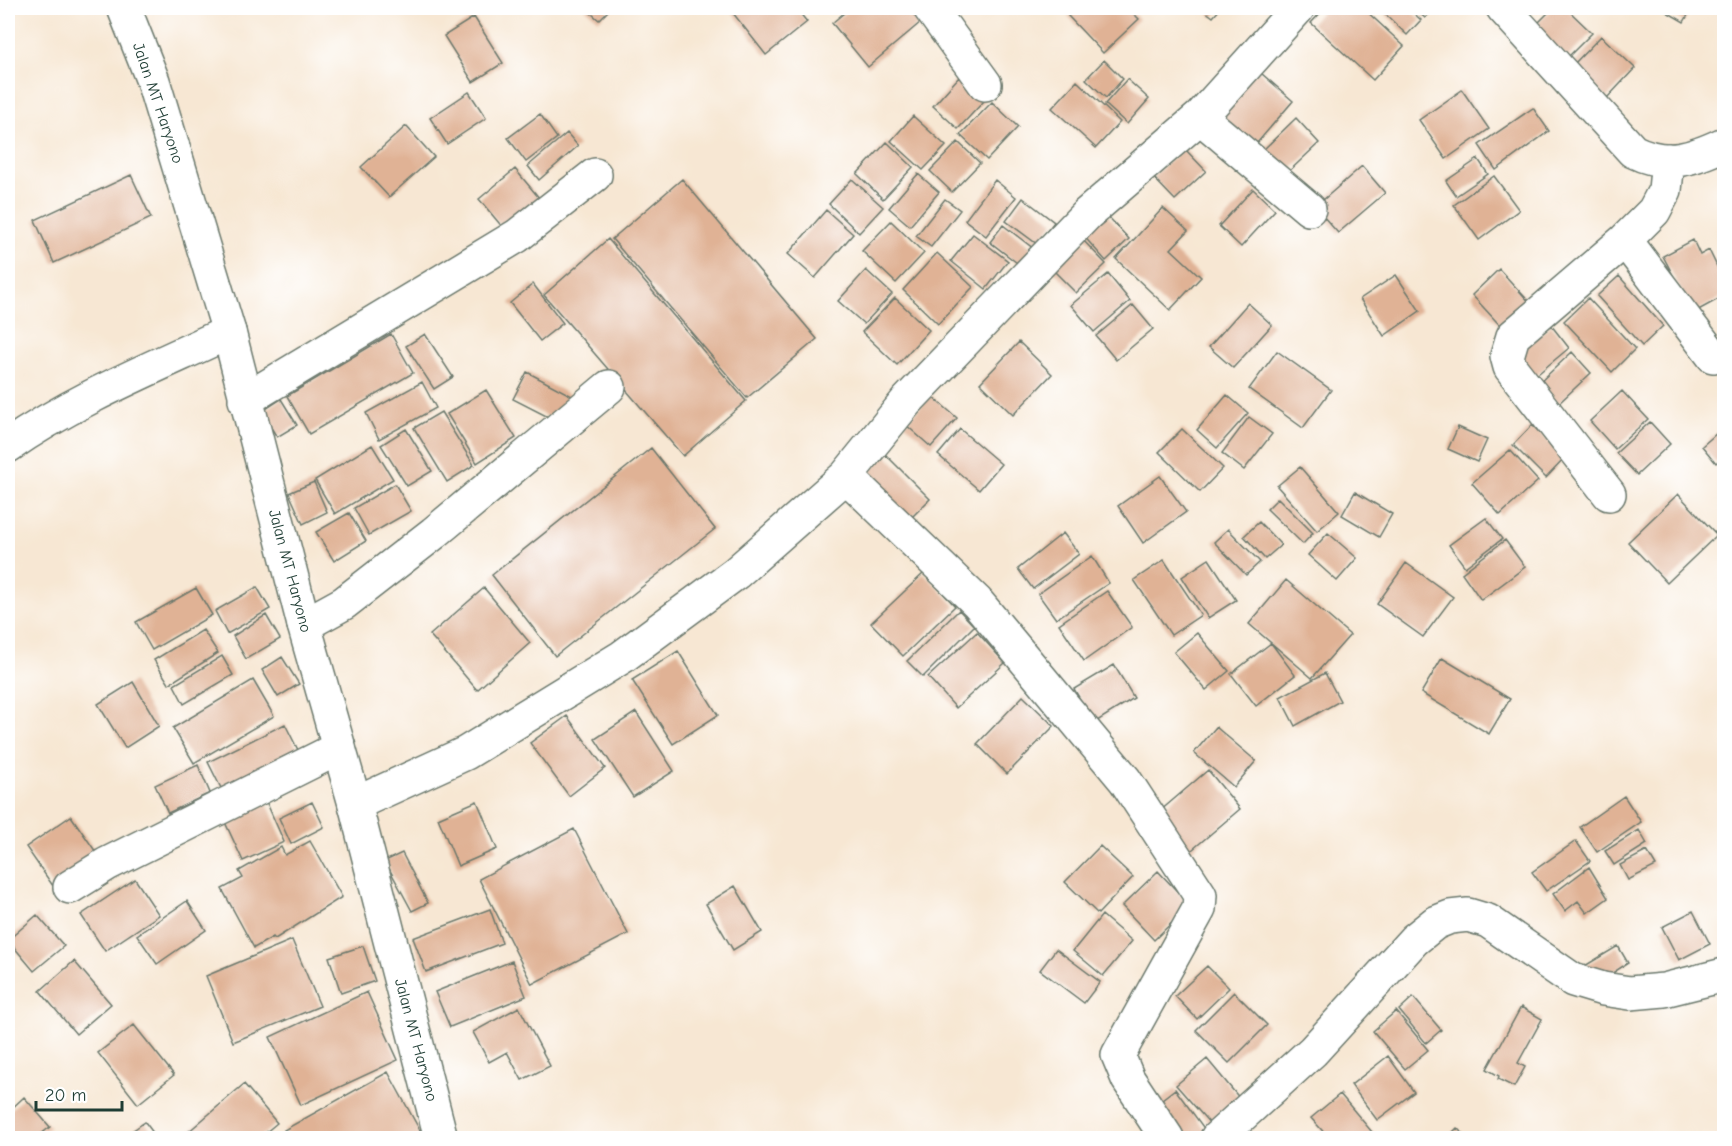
<svg xmlns="http://www.w3.org/2000/svg" width="1732" height="1146" font-family="'Comic Neue',sans-serif">
<style>
.building{fill:#e0b295}
.lines{fill:none;stroke-linecap:round;stroke-linejoin:round}
.minor-casing{stroke:#6b786c;stroke-width:36}
.major-casing{stroke:#6b786c;stroke-width:36}
.minor{stroke:#fff;stroke-width:33}
.major{stroke:#fff;stroke-width:33}
.labels{text-anchor:middle;dominant-baseline:central;stroke-width:4.5;stroke-linejoin:round;paint-order:stroke}
.street-label{font-size:16px;fill:#1f3d34;stroke:#fff}
</style>
<rect width="100%" height="100%" fill="#fff"/>
<filter id="ink" filterUnits="userSpaceOnUse"><feTurbulence type="fractalNoise" baseFrequency=".0167" numOctaves="2"/><feDisplacementMap in="SourceGraphic" scale="12" xChannelSelector="R" yChannelSelector="G"/><feConvolveMatrix kernelMatrix="1 2 1 2 8 2 1 2 1" color-interpolation-filters="sRGB"/></filter>
<filter id="wash" filterUnits="userSpaceOnUse"><feTurbulence type="fractalNoise" baseFrequency=".008" numOctaves="4" result="noise"/><feDisplacementMap in="SourceGraphic" scale="24" xChannelSelector="R" yChannelSelector="G"/><feGaussianBlur stdDeviation="1.35" result="paint"/><feColorMatrix in="noise" values="0 0 0 0 0 0 0 0 0 0 0 0 0 0 0 0 0 1.4 0 .05"/><feComposite in="paint" operator="in"/></filter>
<g filter="url(#wash)">
<rect width="100%" height="100%" fill="#f7e7d3"/>
<g id="blocks">
<path class="building" d="M 585,8 L 611,8 L 599,20 Z
M 729,8 L 796,8 L 807,22 L 766,55 Z
M 850,8 L 908,8 L 921,22 L 868,67 L 832,23 Z
M 1077,8 L 1128,8 L 1139,19 L 1103,53 L 1068,16 Z
M 1201,8 L 1221,8 L 1213,17 Z
M 1325,8 L 1363,8 L 1404,46 L 1373,80 L 1311,23 Z
M 1379,8 L 1408,8 L 1421,20 L 1407,35 Z
M 1414,8 L 1436,8 L 1425,18 Z
M 1553,8 L 1566,8 L 1592,33 L 1565,60 L 1533,28 Z
M 1660,8 L 1692,8 L 1684,22 Z
M 474,17 L 503,63 L 473,82 L 444,36 Z
M 1601,36 L 1635,68 L 1607,98 L 1573,65 Z
M 1104,60 L 1123,79 L 1106,98 L 1086,79 Z
M 1254,67 L 1293,101 L 1251,150 L 1212,116 Z
M 959,77 L 984,101 L 958,129 L 933,106 Z
M 1127,79 L 1149,99 L 1127,124 L 1105,104 Z
M 1077,81 L 1120,122 L 1096,148 L 1052,108 Z
M 1462,90 L 1489,129 L 1446,159 L 1419,120 Z
M 469,92 L 486,118 L 447,144 L 430,118 Z
M 992,102 L 1018,127 L 987,160 L 960,135 Z
M 1533,108 L 1549,131 L 1496,170 L 1479,145 Z
M 540,114 L 557,138 L 526,162 L 508,138 Z
M 913,116 L 946,146 L 923,170 L 891,141 Z
M 1296,118 L 1319,143 L 1283,177 L 1260,153 Z
M 406,126 L 434,157 L 389,197 L 361,167 Z
M 567,133 L 578,146 L 539,180 L 528,166 Z
M 887,142 L 913,167 L 883,199 L 857,174 Z
M 958,142 L 980,163 L 952,192 L 930,171 Z
M 1184,148 L 1206,171 L 1175,200 L 1153,177 Z
M 1478,159 L 1488,174 L 1456,196 L 1446,181 Z
M 1362,166 L 1385,193 L 1338,233 L 1315,207 Z
M 515,169 L 540,199 L 504,229 L 479,199 Z
M 918,174 L 939,192 L 910,226 L 889,208 Z
M 131,175 L 151,218 L 54,263 L 35,220 Z
M 1494,176 L 1519,210 L 1479,240 L 1454,205 Z
M 682,179 L 817,339 L 747,398 L 612,239 Z
M 852,179 L 883,207 L 859,233 L 829,204 Z
M 995,180 L 1016,197 L 986,236 L 965,220 Z
M 1253,189 L 1275,210 L 1241,247 L 1219,226 Z
M 1023,198 L 1054,222 L 1037,244 L 1006,221 Z
M 945,199 L 960,210 L 931,247 L 916,236 Z
M 1163,208 L 1188,231 L 1171,249 L 1201,277 L 1170,310 L 1116,259 Z
M 826,210 L 853,234 L 815,278 L 788,254 Z
M 1104,212 L 1129,239 L 1106,261 L 1081,233 Z
M 891,221 L 924,253 L 896,283 L 862,251 Z
M 1003,225 L 1034,249 L 1021,266 L 990,242 Z
M 973,234 L 1008,261 L 986,289 L 951,261 Z
M 608,239 L 746,401 L 683,456 L 544,295 Z
M 1082,239 L 1106,264 L 1076,293 L 1052,269 Z
M 1693,240 L 1700,255 L 1709,250 L 1724,281 L 1724,296 L 1693,313 L 1663,256 Z
M 937,253 L 973,287 L 938,324 L 903,290 Z
M 1499,269 L 1534,307 L 1507,333 L 1472,295 Z
M 866,270 L 892,294 L 864,324 L 838,301 Z
M 1108,274 L 1130,301 L 1094,332 L 1071,305 Z
M 1396,275 L 1420,311 L 1384,336 L 1360,299 Z
M 1619,276 L 1663,326 L 1642,346 L 1597,296 Z
M 533,284 L 563,323 L 540,341 L 510,303 Z
M 895,298 L 929,330 L 897,365 L 862,332 Z
M 1588,298 L 1635,349 L 1612,372 L 1564,321 Z
M 1248,303 L 1272,325 L 1233,368 L 1209,347 Z
M 1133,305 L 1153,329 L 1116,360 L 1096,336 Z
M 1551,325 L 1569,348 L 1533,378 L 1515,355 Z
M 391,334 L 413,373 L 309,434 L 287,396 Z
M 425,334 L 453,377 L 434,389 L 406,346 Z
M 1019,342 L 1052,374 L 1013,415 L 980,383 Z
M 1277,351 L 1331,390 L 1303,428 L 1249,389 Z
M 1572,352 L 1591,373 L 1558,404 L 1539,383 Z
M 527,372 L 574,397 L 560,423 L 513,399 Z
M 422,382 L 436,408 L 379,439 L 366,413 Z
M 486,390 L 516,438 L 477,463 L 447,414 Z
M 1622,391 L 1648,419 L 1615,449 L 1590,421 Z
M 931,395 L 957,418 L 931,447 L 905,424 Z
M 1227,395 L 1248,413 L 1217,448 L 1197,430 Z
M 281,399 L 297,425 L 277,437 L 261,412 Z
M 441,412 L 474,465 L 447,482 L 414,428 Z
M 1249,417 L 1272,434 L 1244,470 L 1222,453 Z
M 1650,422 L 1670,444 L 1637,475 L 1616,453 Z
M 1532,425 L 1565,458 L 1546,478 L 1513,445 Z
M 1458,427 L 1487,440 L 1477,462 L 1448,449 Z
M 1724,427 L 1724,456 L 1716,463 L 1702,446 Z
M 406,429 L 432,471 L 407,486 L 381,445 Z
M 960,429 L 1001,464 L 979,490 L 938,455 Z
M 1182,429 L 1223,468 L 1200,492 L 1159,452 Z
M 372,445 L 393,479 L 335,514 L 315,480 Z
M 651,448 L 715,529 L 555,656 L 492,575 Z
M 1510,450 L 1538,481 L 1500,515 L 1472,483 Z
M 886,455 L 930,499 L 904,525 L 860,481 Z
M 1300,467 L 1339,512 L 1317,531 L 1277,486 Z
M 1160,476 L 1186,512 L 1143,543 L 1118,506 Z
M 314,482 L 327,512 L 303,524 L 289,493 Z
M 395,484 L 411,511 L 369,535 L 354,508 Z
M 1355,492 L 1392,514 L 1379,537 L 1342,515 Z
M 1678,494 L 1717,535 L 1667,583 L 1628,542 Z
M 1278,498 L 1313,533 L 1303,544 L 1267,509 Z
M 349,513 L 366,541 L 334,561 L 316,532 Z
M 1486,518 L 1502,539 L 1465,567 L 1449,545 Z
M 1259,522 L 1281,545 L 1265,559 L 1244,536 Z
M 1228,529 L 1260,562 L 1246,575 L 1214,542 Z
M 1063,533 L 1079,554 L 1033,589 L 1018,569 Z
M 1328,533 L 1357,558 L 1337,581 L 1308,555 Z
M 1505,540 L 1525,567 L 1481,600 L 1462,573 Z
M 1092,556 L 1109,583 L 1056,619 L 1038,594 Z
M 1209,559 L 1236,600 L 1208,618 L 1182,577 Z
M 1164,560 L 1201,615 L 1171,635 L 1134,580 Z
M 1406,563 L 1453,597 L 1423,637 L 1377,604 Z
M 924,573 L 955,606 L 903,656 L 871,623 Z
M 1286,580 L 1350,635 L 1312,678 L 1249,624 Z
M 257,587 L 270,609 L 227,634 L 215,611 Z
M 196,588 L 212,615 L 152,650 L 136,622 Z
M 484,588 L 530,643 L 477,690 L 430,635 Z
M 1107,591 L 1132,627 L 1084,661 L 1059,624 Z
M 959,610 L 974,626 L 923,677 L 907,661 Z
M 266,615 L 280,639 L 246,659 L 233,636 Z
M 203,630 L 218,653 L 169,684 L 154,660 Z
M 977,632 L 1005,663 L 956,708 L 928,677 Z
M 1197,633 L 1229,671 L 1206,690 L 1174,652 Z
M 1271,643 L 1295,675 L 1256,706 L 1231,674 Z
M 678,651 L 718,715 L 673,744 L 632,680 Z
M 222,656 L 233,675 L 184,704 L 174,685 Z
M 282,657 L 299,684 L 278,697 L 262,670 Z
M 1442,658 L 1510,699 L 1489,734 L 1421,693 Z
M 1114,665 L 1134,698 L 1094,723 L 1074,689 Z
M 1325,673 L 1340,701 L 1295,726 L 1280,697 Z
M 253,680 L 274,716 L 194,763 L 173,728 Z
M 133,682 L 159,726 L 125,748 L 98,704 Z
M 1023,696 L 1054,726 L 1007,774 L 977,744 Z
M 636,712 L 674,771 L 633,797 L 595,739 Z
M 567,716 L 605,768 L 569,796 L 530,743 Z
M 285,724 L 298,750 L 221,788 L 208,762 Z
M 1216,727 L 1256,761 L 1234,787 L 1194,753 Z
M 198,765 L 210,793 L 168,813 L 155,785 Z
M 1208,770 L 1240,809 L 1186,855 L 1153,817 Z
M 1624,796 L 1641,822 L 1597,852 L 1580,827 Z
M 266,801 L 284,842 L 243,861 L 224,820 Z
M 477,801 L 497,849 L 458,866 L 438,818 Z
M 312,802 L 324,827 L 291,844 L 279,818 Z
M 71,816 L 98,855 L 53,886 L 26,847 Z
M 574,829 L 628,934 L 532,984 L 479,879 Z
M 1639,830 L 1647,844 L 1614,865 L 1605,851 Z
M 310,841 L 342,897 L 275,939 L 273,937 L 254,948 L 222,889 L 243,878 L 239,871 L 281,847 L 285,855 Z
M 1576,841 L 1590,861 L 1546,891 L 1532,872 Z
M 1100,846 L 1133,877 L 1098,914 L 1065,882 Z
M 1647,851 L 1656,866 L 1628,880 L 1620,865 Z
M 402,853 L 428,903 L 412,911 L 385,861 Z
M 1589,867 L 1608,898 L 1587,913 L 1578,901 L 1565,911 L 1553,894 Z
M 1158,871 L 1190,905 L 1154,940 L 1122,906 Z
M 135,879 L 159,915 L 105,951 L 81,915 Z
M 735,886 L 762,932 L 733,950 L 706,904 Z
M 187,901 L 206,930 L 157,964 L 137,935 Z
M 490,909 L 502,943 L 426,972 L 413,938 Z
M 1693,911 L 1710,944 L 1679,960 L 1662,927 Z
M 37,915 L 64,946 L 34,971 L 8,940 Z
M 1102,915 L 1132,941 L 1103,976 L 1073,951 Z
M 292,940 L 320,1006 L 233,1042 L 206,976 Z
M 363,946 L 375,981 L 341,993 L 329,957 Z
M 1618,946 L 1628,963 L 1594,985 L 1583,967 Z
M 1056,949 L 1100,982 L 1084,1003 L 1040,970 Z
M 74,961 L 111,1004 L 76,1034 L 40,991 Z
M 512,961 L 526,996 L 450,1027 L 435,992 Z
M 1207,966 L 1229,988 L 1197,1019 L 1175,996 Z
M 367,992 L 398,1060 L 301,1105 L 270,1037 Z
M 1234,992 L 1267,1025 L 1229,1063 L 1196,1030 Z
M 1413,997 L 1441,1030 L 1426,1043 L 1399,1010 Z
M 519,1007 L 550,1066 L 522,1080 L 507,1052 L 489,1062 L 473,1032 Z
M 1521,1007 L 1542,1019 L 1518,1063 L 1525,1067 L 1514,1087 L 1498,1079 L 1499,1076 L 1487,1069 Z
M 1396,1011 L 1428,1050 L 1405,1069 L 1373,1031 Z
M 134,1025 L 174,1075 L 138,1104 L 98,1053 Z
M 1388,1056 L 1414,1092 L 1377,1120 L 1351,1085 Z
M 1207,1059 L 1241,1100 L 1212,1126 L 1176,1085 Z
M 388,1072 L 424,1138 L 288,1138 L 284,1130 Z
M 244,1084 L 277,1123 L 259,1138 L 192,1138 L 187,1133 Z
M 1175,1089 L 1206,1131 L 1197,1138 L 1183,1138 L 1157,1103 Z
M 1340,1094 L 1377,1138 L 1329,1138 L 1311,1118 Z
M 24,1097 L 50,1127 L 36,1138 L 8,1138 L 8,1112 Z
M 145,1122 L 157,1138 L 122,1138 Z
M 1457,1128 L 1467,1138 L 1447,1138 Z"/>
</g>
</g>
<g filter="url(#ink)">
<use href="#blocks" fill-opacity="0" stroke="#6b786c" stroke-width="1.5"/>
<g class="lines">
<defs>
<path id="minor" d="M 930,8 L 985,84
M 1503,8 L 1633,151 C 1667,168 1692,159 1724,144
M 1200,117 L 1309,209
M 1625,240 L 1713,356
M 245,400 L 517,236 L 595,175
M 8,446 C 75,399 155,367 229,332
M 846,476 L 977,602 L 1125,780 L 1200,895 L 1199,909 L 1118,1055 L 1128,1079 L 1167,1138
M 1609,494 L 1510,367 L 1507,356 L 1513,336 L 1625,240 L 1654,211 L 1665,190 L 1668,160
M 304,625 L 344,603 L 434,533 L 609,387
M 355,804 L 466,753 L 622,657 L 736,573 L 846,476 L 906,402 L 1087,214 L 1200,117 L 1298,8
M 70,887 L 107,864 L 339,748
M 1217,1138 L 1313,1051 L 1414,940 L 1435,923 L 1450,917 L 1468,915 L 1488,921 L 1573,980 L 1603,989 L 1630,993 L 1664,990 L 1724,975"/>
<path id="major" d="M 124,8 L 153,81 L 229,332 L 304,625 L 355,804 L 441,1138"/>
</defs>
<use href="#minor" class="minor-casing"/>
<use href="#major" class="major-casing"/>
<use href="#minor" class="minor"/>
<use href="#major" class="major"/>
</g>
</g>
<g class="labels">
<g class="street-label">
<text transform="translate(158 103) rotate(71)">Jalan MT Haryono</text>
<text transform="translate(290 571) rotate(75)">Jalan MT Haryono</text>
<text transform="translate(416 1040) rotate(75)">Jalan MT Haryono</text>
</g>
</g>
<rect width="1732" height="1146" fill="none" stroke="#fff" stroke-width="30"/>
<path d="M36 1101v9h86v-9" fill="none" stroke="#1f3d34" stroke-width="3"/>
<text x="45" y="1101" font-size="18" fill="#1f3d34" stroke="#ffffff" stroke-width="4.5" paint-order="stroke">20 m</text>
</svg>
